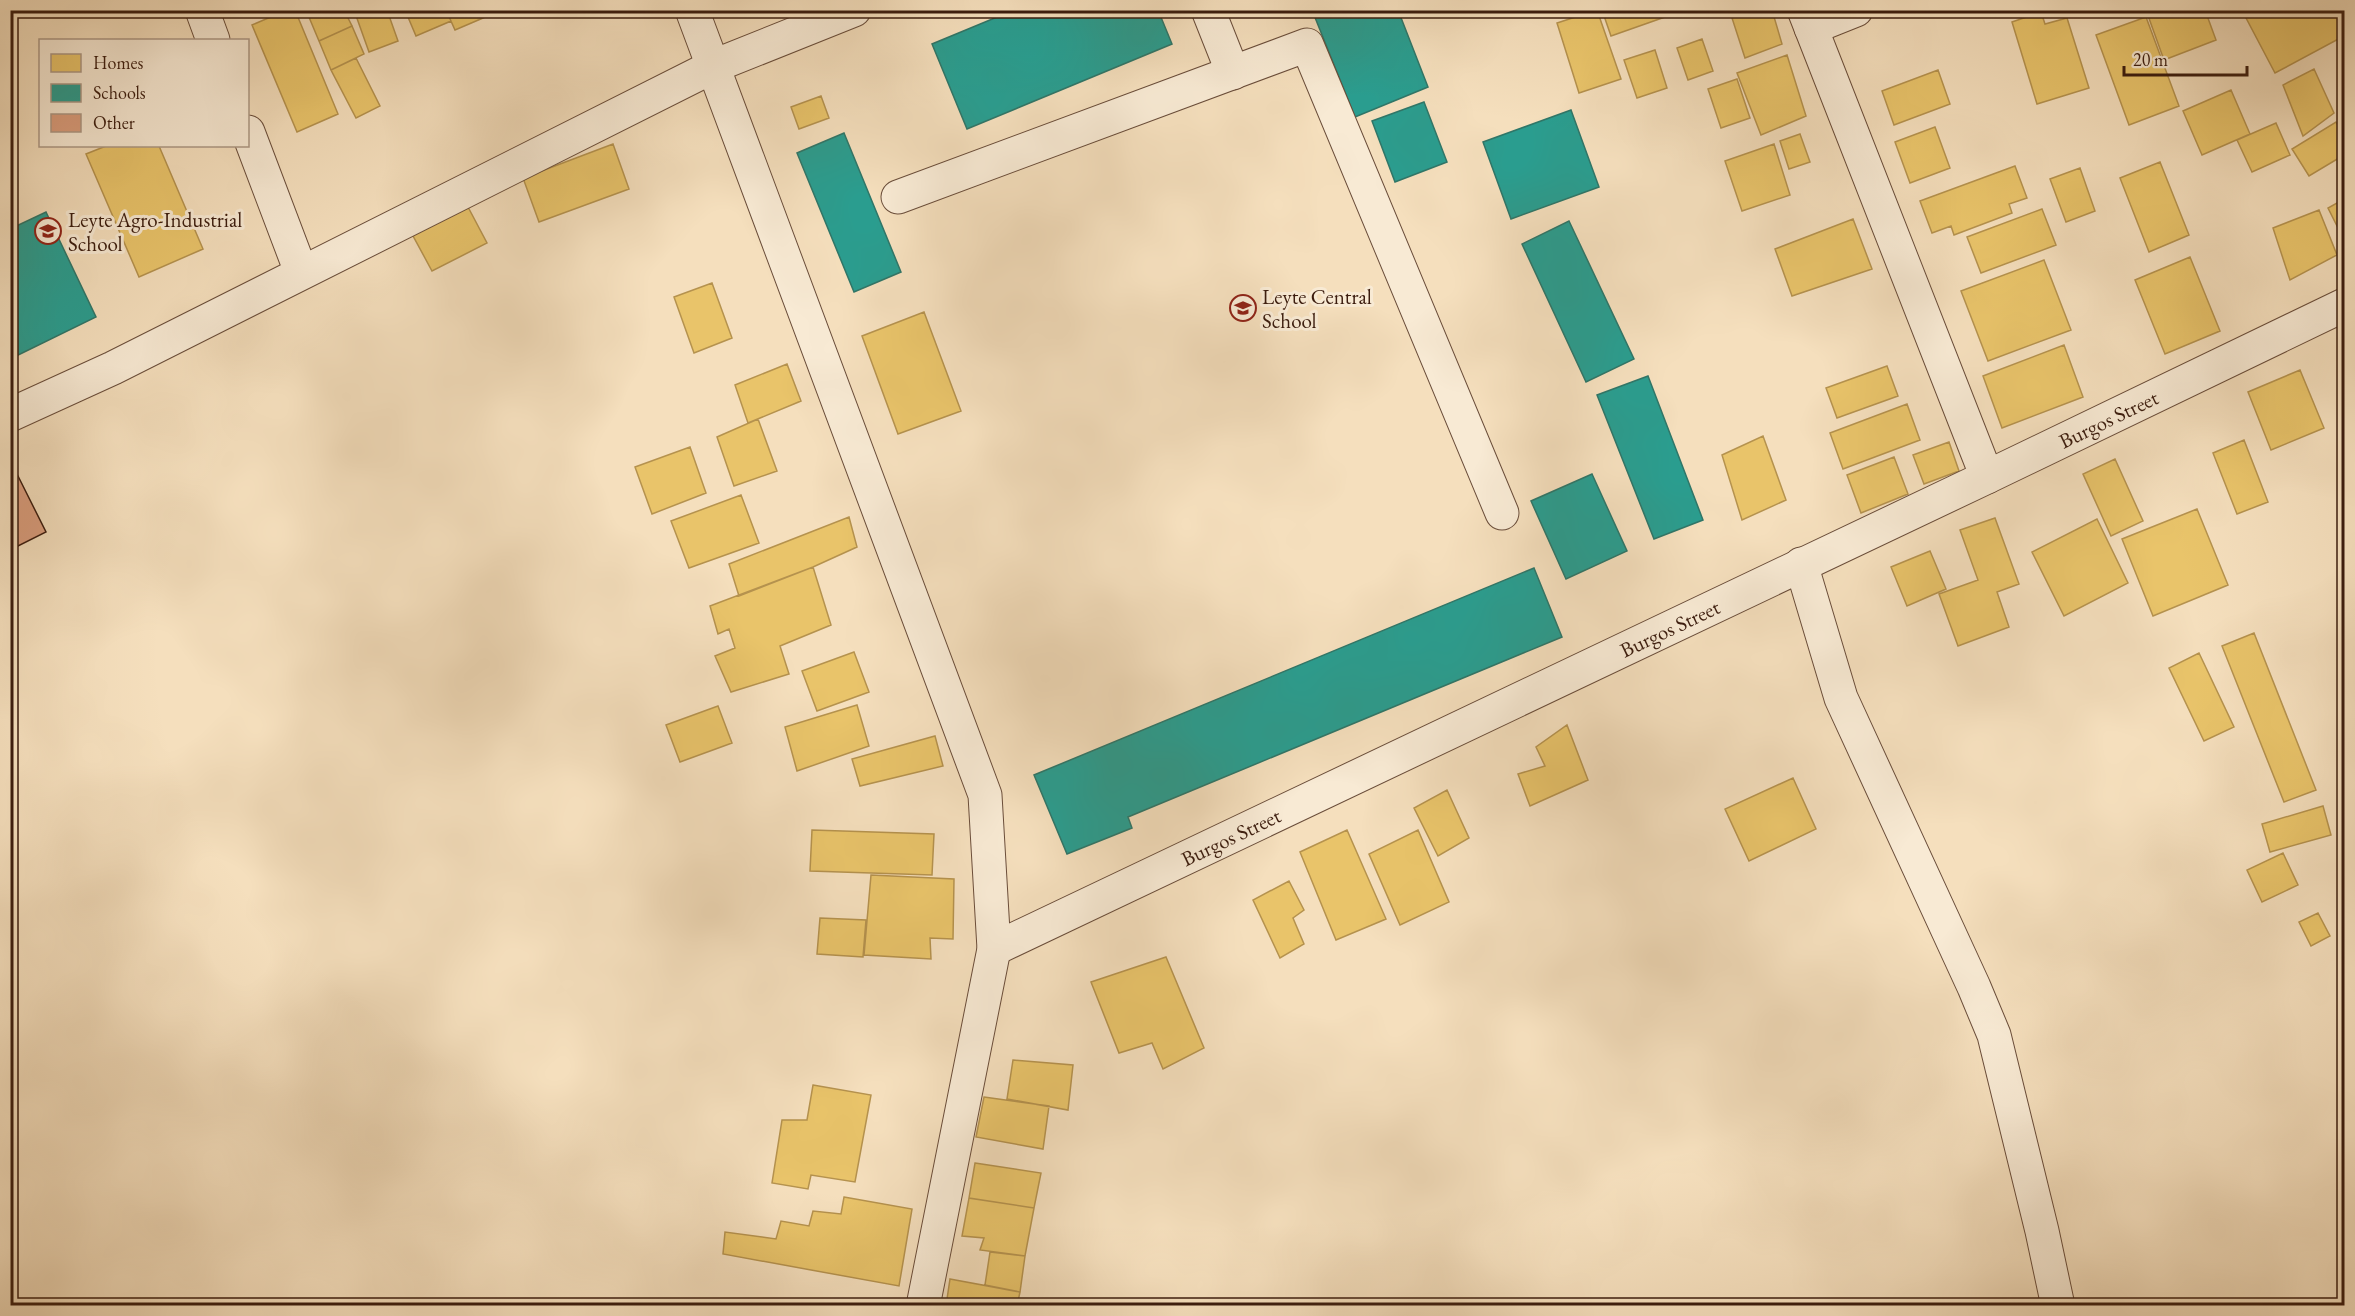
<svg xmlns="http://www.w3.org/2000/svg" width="2355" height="1316" font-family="'EB Garamond',serif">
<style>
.homes{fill:#e9c46a;stroke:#b5924e;stroke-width:1.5}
.schools{fill:#2a9d8f;stroke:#2f7668;stroke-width:1.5}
.building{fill:#da9d7d;stroke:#3b1c0e;stroke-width:1.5}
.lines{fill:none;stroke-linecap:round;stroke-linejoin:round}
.minor-casing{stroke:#6a4d3a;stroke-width:35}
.minor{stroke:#f8ead4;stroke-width:33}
.labels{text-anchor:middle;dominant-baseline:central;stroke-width:6;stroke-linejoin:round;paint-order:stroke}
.poi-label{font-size:21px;fill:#3b1c0e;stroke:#f8ead4;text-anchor:start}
.street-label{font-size:21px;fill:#3b1c0e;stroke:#f8ead4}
</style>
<rect width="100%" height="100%" fill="#f5dfbd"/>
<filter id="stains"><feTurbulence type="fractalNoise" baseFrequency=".00333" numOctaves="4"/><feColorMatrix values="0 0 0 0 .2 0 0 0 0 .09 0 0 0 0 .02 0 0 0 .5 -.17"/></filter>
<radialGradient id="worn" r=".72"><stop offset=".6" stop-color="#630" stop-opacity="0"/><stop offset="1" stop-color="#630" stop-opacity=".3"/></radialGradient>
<path class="homes" d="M 287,10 L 295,10 L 338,114 L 297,132 L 252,25 Z
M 306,10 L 344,10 L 352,26 L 319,41 Z
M 354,10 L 387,10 L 398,41 L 369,52 Z
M 405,10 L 446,10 L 451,21 L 416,36 Z
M 446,10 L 496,10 L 497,12 L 455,30 Z
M 1565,10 L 1581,10 L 1566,16 Z
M 1597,10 L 1621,79 L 1579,93 L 1557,23 Z
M 1602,10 L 1662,10 L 1665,17 L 1611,36 Z
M 1753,10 L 1772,10 L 1782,44 L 1745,58 L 1732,18 Z
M 2012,10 L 2027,10 L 2014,16 Z
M 2146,10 L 2205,10 L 2216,40 L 2164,60 Z
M 2255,10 L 2344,10 L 2344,36 L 2275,73 L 2245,16 Z
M 2041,12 L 2045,24 L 2067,18 L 2089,88 L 2037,104 L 2012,22 Z
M 2146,17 L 2179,106 L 2129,125 L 2096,35 Z
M 352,26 L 364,54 L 331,70 L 319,41 Z
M 1702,39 L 1713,71 L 1688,80 L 1677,48 Z
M 1655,50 L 1667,88 L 1637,98 L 1624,60 Z
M 1787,55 L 1806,116 L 1761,135 L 1737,73 Z
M 356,58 L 380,106 L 356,118 L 331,70 Z
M 2314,69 L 2334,113 L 2303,136 L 2283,85 Z
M 1938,70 L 1950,104 L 1894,125 L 1882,91 Z
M 1737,79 L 1750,118 L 1721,128 L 1708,89 Z
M 2231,90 L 2250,134 L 2202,155 L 2183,111 Z
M 821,96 L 829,118 L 799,129 L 791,107 Z
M 2336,122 L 2344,137 L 2344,155 L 2309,176 L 2292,149 Z
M 2276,123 L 2290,155 L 2252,172 L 2237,140 Z
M 1935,127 L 1950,168 L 1910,183 L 1895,142 Z
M 1800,134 L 1810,162 L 1789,169 L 1780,141 Z
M 613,144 L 629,189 L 539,222 L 523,178 Z
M 1774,144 L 1790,195 L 1742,211 L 1725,161 Z
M 106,146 L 159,146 L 203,249 L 139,277 L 86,154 Z
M 2160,162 L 2189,235 L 2149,252 L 2120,178 Z
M 2015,166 L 2027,198 L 2009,204 L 2012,213 L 1954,235 L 1951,226 L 1932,233 L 1920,201 Z
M 2080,168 L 2095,211 L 2066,222 L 2050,179 Z
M 2344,199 L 2344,240 L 2328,208 Z
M 468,207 L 487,243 L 432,271 L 412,234 Z
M 2042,209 L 2056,245 L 1981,273 L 1967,237 Z
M 2319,210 L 2337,255 L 2290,280 L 2273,228 Z
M 1853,219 L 1872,269 L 1792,296 L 1775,249 Z
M 2190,257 L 2220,331 L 2165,354 L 2135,280 Z
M 2044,260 L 2071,330 L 1988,361 L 1961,291 Z
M 712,283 L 732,338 L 694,353 L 674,297 Z
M 924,312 L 961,411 L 898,434 L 862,336 Z
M 2064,345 L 2083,397 L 2002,428 L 1983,376 Z
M 787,364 L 801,401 L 748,423 L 735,385 Z
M 1887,366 L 1898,396 L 1837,418 L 1826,388 Z
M 2300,370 L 2324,428 L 2271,450 L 2248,392 Z
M 1907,404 L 1920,440 L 1843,469 L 1830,433 Z
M 758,419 L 777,471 L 734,486 L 717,437 Z
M 1763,436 L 1786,500 L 1742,520 L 1722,455 Z
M 2244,440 L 2268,502 L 2237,514 L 2213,453 Z
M 1949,442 L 1959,471 L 1924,484 L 1913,455 Z
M 690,447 L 706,493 L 652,514 L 635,467 Z
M 1894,457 L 1908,494 L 1861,513 L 1847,475 Z
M 2115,459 L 2143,521 L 2111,536 L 2083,474 Z
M 741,495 L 759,543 L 689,568 L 671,521 Z
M 2197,509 L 2228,585 L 2153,616 L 2122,539 Z
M 849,517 L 857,547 L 813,567 L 739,596 L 729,564 Z
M 1995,518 L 2019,584 L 1997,592 L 2009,627 L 1958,646 L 1939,594 L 1978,580 L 1960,530 Z
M 2097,519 L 2128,583 L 2064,616 L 2032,552 Z
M 1930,551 L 1946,589 L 1907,606 L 1891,567 Z
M 813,567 L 831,625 L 780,646 L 789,674 L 731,692 L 715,656 L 735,648 L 729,629 L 718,634 L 710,606 Z
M 2254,633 L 2316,790 L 2284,802 L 2222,646 Z
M 854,652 L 869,692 L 817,711 L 802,671 Z
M 2199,653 L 2234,727 L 2204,741 L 2169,668 Z
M 857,705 L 869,746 L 797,771 L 785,727 Z
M 718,706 L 732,743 L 680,762 L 666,725 Z
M 1567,725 L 1588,780 L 1530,806 L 1518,774 L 1545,766 L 1536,747 Z
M 935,736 L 943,766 L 860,786 L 852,759 Z
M 1793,778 L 1816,829 L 1749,861 L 1725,809 Z
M 1447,790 L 1469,838 L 1438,856 L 1414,808 Z
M 2323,806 L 2331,835 L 2270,852 L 2262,824 Z
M 812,830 L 934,834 L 932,875 L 810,871 Z
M 1347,830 L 1386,919 L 1336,940 L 1300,852 Z
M 1418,830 L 1449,902 L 1400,925 L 1369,854 Z
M 2283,853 L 2298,885 L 2262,902 L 2247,870 Z
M 871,875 L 954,879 L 953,939 L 930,938 L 931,959 L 864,955 Z
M 1289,881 L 1304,910 L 1293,918 L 1304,944 L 1280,958 L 1253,900 Z
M 2318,913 L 2330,936 L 2311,946 L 2299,922 Z
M 820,918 L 866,920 L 863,957 L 817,954 Z
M 1166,957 L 1204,1048 L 1163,1069 L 1152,1043 L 1119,1053 L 1091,982 Z
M 1013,1060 L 1073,1065 L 1068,1110 L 1007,1099 Z
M 813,1085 L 871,1095 L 855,1182 L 811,1175 L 808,1189 L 772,1183 L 782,1120 L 807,1120 Z
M 984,1097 L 1049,1106 L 1043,1149 L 976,1137 Z
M 975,1163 L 1041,1173 L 1034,1208 L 969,1198 Z
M 844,1197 L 912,1209 L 899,1286 L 723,1254 L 725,1232 L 776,1239 L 781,1221 L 809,1226 L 813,1211 L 841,1214 Z
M 969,1198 L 1034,1208 L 1025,1256 L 980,1250 L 984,1238 L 962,1236 Z
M 990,1252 L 1025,1256 L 1020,1292 L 985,1285 Z
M 950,1279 L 1020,1292 L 1017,1306 L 946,1306 Z"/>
<path class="schools" d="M 1014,10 L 1158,10 L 1172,44 L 967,129 L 932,44 Z
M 1312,10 L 1398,10 L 1428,87 L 1355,117 Z
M 1424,102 L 1447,162 L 1395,182 L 1372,121 Z
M 1571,110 L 1599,187 L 1511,219 L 1483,142 Z
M 844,133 L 901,272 L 854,292 L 797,153 Z
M 46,212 L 96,317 L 10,359 L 10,229 Z
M 1569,221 L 1634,359 L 1586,382 L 1522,244 Z
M 1648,376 L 1703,520 L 1654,539 L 1597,395 Z
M 1592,474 L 1627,551 L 1566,579 L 1531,501 Z
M 1534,568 L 1562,637 L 1128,817 L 1132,828 L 1067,854 L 1034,775 Z"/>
<path class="building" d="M 17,474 L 46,532 L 10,550 L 10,477 Z"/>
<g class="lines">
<defs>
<g id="minor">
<path d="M 202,10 L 213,40"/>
<path d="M 692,10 L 985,795 L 994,949 L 923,1306"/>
<path d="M 1208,10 L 1233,73"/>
<path d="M 1804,10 L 1987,477"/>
<path d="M 1811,28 L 1856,10"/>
<path d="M 248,132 L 301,272"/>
<path d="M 898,197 L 1307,45 L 1502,513"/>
<path d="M 10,415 L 113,368 L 714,66 L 854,10"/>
<path d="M 1801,564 L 1841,698 L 1974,987 L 1994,1035 L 2042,1231 L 2058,1306"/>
<path id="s1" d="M 994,949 L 1987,477 L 2344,305"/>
</g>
</defs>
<use href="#minor" class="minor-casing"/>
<use href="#minor" class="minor"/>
</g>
<defs>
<symbol id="school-ring" viewBox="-11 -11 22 22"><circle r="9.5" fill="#f8ead4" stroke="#8f2418" stroke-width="1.5"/><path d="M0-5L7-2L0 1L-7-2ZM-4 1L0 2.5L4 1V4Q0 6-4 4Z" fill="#8f2418"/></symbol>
</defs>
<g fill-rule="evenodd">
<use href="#school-ring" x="33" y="216" width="30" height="30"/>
<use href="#school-ring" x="1228" y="293" width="30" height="30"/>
</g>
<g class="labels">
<g class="poi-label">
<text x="68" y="219">Leyte Agro-Industrial<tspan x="68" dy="24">School</tspan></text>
<text x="1262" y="296">Leyte Central<tspan x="1262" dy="24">School</tspan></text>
</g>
<g class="street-label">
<text stroke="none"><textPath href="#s1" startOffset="1234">Burgos Street</textPath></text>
<text stroke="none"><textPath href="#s1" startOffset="748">Burgos Street</textPath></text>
<text stroke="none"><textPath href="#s1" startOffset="262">Burgos Street</textPath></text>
</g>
</g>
<rect width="2355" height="1316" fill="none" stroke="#f5dfbd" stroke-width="36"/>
<rect x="12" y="12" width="2331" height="1292" fill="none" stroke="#3b1c0e" stroke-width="3"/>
<rect x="18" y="18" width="2319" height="1280" fill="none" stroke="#3b1c0e" stroke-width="1.5"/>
<rect x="39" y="39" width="210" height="108" fill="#f8ead4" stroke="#ac9885" stroke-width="1.5"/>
<rect x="51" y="54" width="30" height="18" fill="#e9c46a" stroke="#ac9885" stroke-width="1.5"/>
<text x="93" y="69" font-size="18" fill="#3b1c0e">Homes</text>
<rect x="51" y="84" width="30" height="18" fill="#2a9d8f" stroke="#ac9885" stroke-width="1.5"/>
<text x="93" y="99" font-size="18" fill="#3b1c0e">Schools</text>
<rect x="51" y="114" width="30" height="18" fill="#da9d7d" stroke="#ac9885" stroke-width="1.5"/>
<text x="93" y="129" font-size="18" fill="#3b1c0e">Other</text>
<path d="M2124 66v9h123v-9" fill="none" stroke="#3b1c0e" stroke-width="3"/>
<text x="2133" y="66" font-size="18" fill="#3b1c0e" stroke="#f8ead4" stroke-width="4.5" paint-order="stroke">20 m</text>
<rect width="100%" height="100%" filter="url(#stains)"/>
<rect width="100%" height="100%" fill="url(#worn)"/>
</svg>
